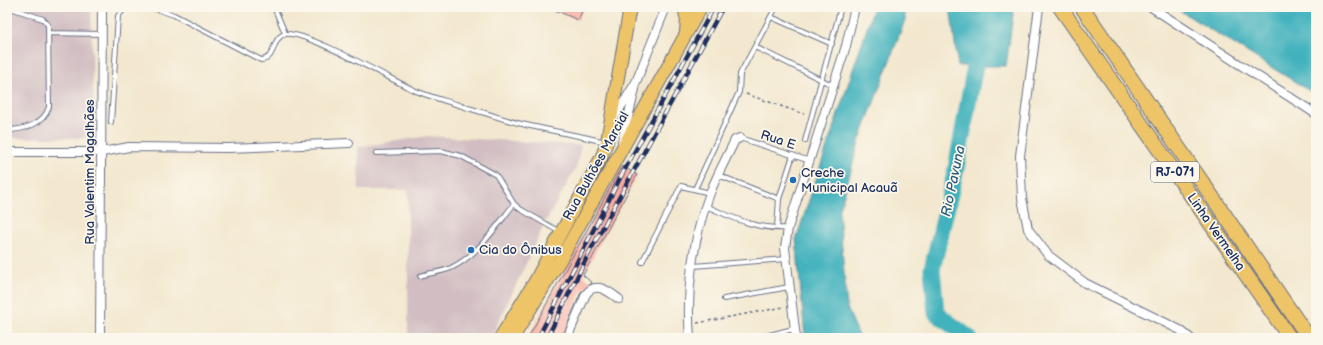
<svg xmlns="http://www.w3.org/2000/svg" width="1323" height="345" font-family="'Balsamiq Sans',sans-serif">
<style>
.industrial{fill:#d2bec2}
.water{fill:#42b2bd;stroke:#2e708e}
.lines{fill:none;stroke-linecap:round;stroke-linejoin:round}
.river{stroke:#42b2bd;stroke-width:17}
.building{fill:#f9ab9e}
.lane-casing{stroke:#677086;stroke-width:6}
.street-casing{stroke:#677086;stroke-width:10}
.primary-casing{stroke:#677086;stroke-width:14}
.highway-casing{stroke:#677086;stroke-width:16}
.path{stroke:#677086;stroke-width:1.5;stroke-dasharray:3 3;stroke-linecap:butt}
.lane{stroke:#fff;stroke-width:4}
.street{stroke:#fff;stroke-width:8}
.primary{stroke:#eec469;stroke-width:12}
.highway{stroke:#eec469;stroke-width:14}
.rail-casing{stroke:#1b2f5e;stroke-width:4.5}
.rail{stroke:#fbf7ec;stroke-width:3;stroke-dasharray:9;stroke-linecap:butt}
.poi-dot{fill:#1f6fb2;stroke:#fbf7ec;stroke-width:1.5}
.labels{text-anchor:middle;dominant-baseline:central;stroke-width:3.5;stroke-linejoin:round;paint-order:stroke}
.shield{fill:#fbf7ec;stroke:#5e6b89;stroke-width:1}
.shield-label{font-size:12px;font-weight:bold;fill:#1b2f5e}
.street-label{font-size:13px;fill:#1b2f5e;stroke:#fbf7ec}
.poi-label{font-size:13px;fill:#1b2f5e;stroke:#fbf7ec;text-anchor:start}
.water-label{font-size:14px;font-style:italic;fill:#295d7f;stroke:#fbf7ec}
</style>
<rect width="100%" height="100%" fill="#fbf7ec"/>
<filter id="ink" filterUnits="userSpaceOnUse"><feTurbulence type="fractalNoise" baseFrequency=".025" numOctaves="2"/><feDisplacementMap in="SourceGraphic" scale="8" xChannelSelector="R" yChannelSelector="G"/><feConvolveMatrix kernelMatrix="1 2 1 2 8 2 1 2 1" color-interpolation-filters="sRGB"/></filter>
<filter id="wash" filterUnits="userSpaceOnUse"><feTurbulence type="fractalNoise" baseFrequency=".012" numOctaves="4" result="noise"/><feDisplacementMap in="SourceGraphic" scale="16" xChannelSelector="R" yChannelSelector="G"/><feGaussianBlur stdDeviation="0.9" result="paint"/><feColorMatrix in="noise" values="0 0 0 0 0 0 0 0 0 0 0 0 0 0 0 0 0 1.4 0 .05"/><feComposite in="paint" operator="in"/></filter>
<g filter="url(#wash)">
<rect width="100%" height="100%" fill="#f3e8cf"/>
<path class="industrial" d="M 7,7 L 91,7 L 94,138 L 7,138 Z
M 428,136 L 581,145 L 576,168 L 545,223 L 491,338 L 408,338 L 408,190 L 359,190 L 358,147 Z"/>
<path class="water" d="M 874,7 L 905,7 L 905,20 L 859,142 L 839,212 L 847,308 L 860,338 L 805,338 L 796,239 Z
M 950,7 L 1014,7 L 1006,66 L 958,66 Z
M 1174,7 L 1316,7 L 1316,95 Z"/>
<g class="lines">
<path class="river" d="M 969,338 L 936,313 L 932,269 L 956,169 L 980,38 L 979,7"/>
</g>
<g id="blocks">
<path class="building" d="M 548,7 L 584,7 L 578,20 Z
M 622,166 L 637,175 L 583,275 L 592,283 L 581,292 L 562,338 L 528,338 Z"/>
</g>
</g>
<g filter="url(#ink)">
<use href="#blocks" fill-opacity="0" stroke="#677086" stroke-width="1"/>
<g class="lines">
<defs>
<path id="lane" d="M 150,7 L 174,15 L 261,60 C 277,59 271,36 286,34 C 306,31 392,80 416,91 C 433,98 451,102 468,108 C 487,113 507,121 526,125 C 553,131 580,136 606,142
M 274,7 L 285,33
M 771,17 L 832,44
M 49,33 L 102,34
M 755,47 L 832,85
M 111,122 L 118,16 L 126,7
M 7,130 C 24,130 44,124 49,107 L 48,25 L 43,19 L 8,7
M 740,138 L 810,161
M 805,141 L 841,7
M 376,153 L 441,151 L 461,156 L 496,175 L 514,204 L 520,209 L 560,232
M 718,175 L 779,199
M 695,189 L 739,92 L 740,74 L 776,7
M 706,206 C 733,218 758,230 788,228
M 777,228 L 779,199 L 793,155
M 642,262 L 681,186 L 710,193
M 693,266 L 786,259
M 420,276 C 430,273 442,272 451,268 C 478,255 496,227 514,204
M 724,299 L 789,287
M 758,338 L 793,329"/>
<path id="street" d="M 1039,7 L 1020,156 L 1022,198 L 1028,229 L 1048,255 L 1085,283 L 1180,330 L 1190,338
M 1151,7 L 1316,114
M 613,120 L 636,82 L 666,7
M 622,142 L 635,89
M 7,152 L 102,152 L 129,147 L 228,148 L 349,143
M 100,338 L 102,7
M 567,338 L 586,294 C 596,281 608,291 619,299
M 690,338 C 686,291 693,237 710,193 C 717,175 727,157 735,140 L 740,138
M 796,338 L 785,248 L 788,228 L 846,46 L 855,7"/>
<path id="primary" d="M 684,7 L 687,21 L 686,31
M 500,338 L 534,283 L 602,156 L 607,142 L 630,7
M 513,338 L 559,262 L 701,7"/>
<path id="highway" d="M 1060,7 L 1290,338
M 1082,7 L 1309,338"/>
</defs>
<use href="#lane" class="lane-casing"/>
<use href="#street" class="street-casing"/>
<use href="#primary" class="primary-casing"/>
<use href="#highway" class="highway-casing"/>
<path class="path" d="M 746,94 L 804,114
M 697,323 L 784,307"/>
<use href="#lane" class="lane"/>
<use href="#street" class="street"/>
<use href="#primary" class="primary"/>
<use href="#highway" class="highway"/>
<defs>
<path id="rail" d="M 538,338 L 619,180 L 714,7
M 547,338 L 589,253 L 723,7"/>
</defs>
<use href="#rail" class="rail-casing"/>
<use href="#rail" class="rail"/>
</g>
</g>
<g class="poi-dot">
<circle cx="793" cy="180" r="4"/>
<circle cx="471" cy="250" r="4"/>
</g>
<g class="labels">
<rect class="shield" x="1151" y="162" width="48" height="20" rx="3"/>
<g class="shield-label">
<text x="1175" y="172">RJ-071</text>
</g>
<g class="street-label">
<text transform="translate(778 140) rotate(18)">Rua E</text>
<text transform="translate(596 166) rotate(-61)">Rua Bulhões Marcial</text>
<text transform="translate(90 172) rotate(-90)">Rua Valentim Magalhães</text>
<text transform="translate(1216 232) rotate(55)">Linha Vermelha</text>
</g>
<g class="poi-label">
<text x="801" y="173">Creche<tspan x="801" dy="15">Municipal Acauã</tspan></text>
<text x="479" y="250">Cia do Ônibus</text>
</g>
<g class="water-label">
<text transform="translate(953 181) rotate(-78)">Rio Pavuna</text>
</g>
</g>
<rect width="1323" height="345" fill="none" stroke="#fbf7ec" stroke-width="24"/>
</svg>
